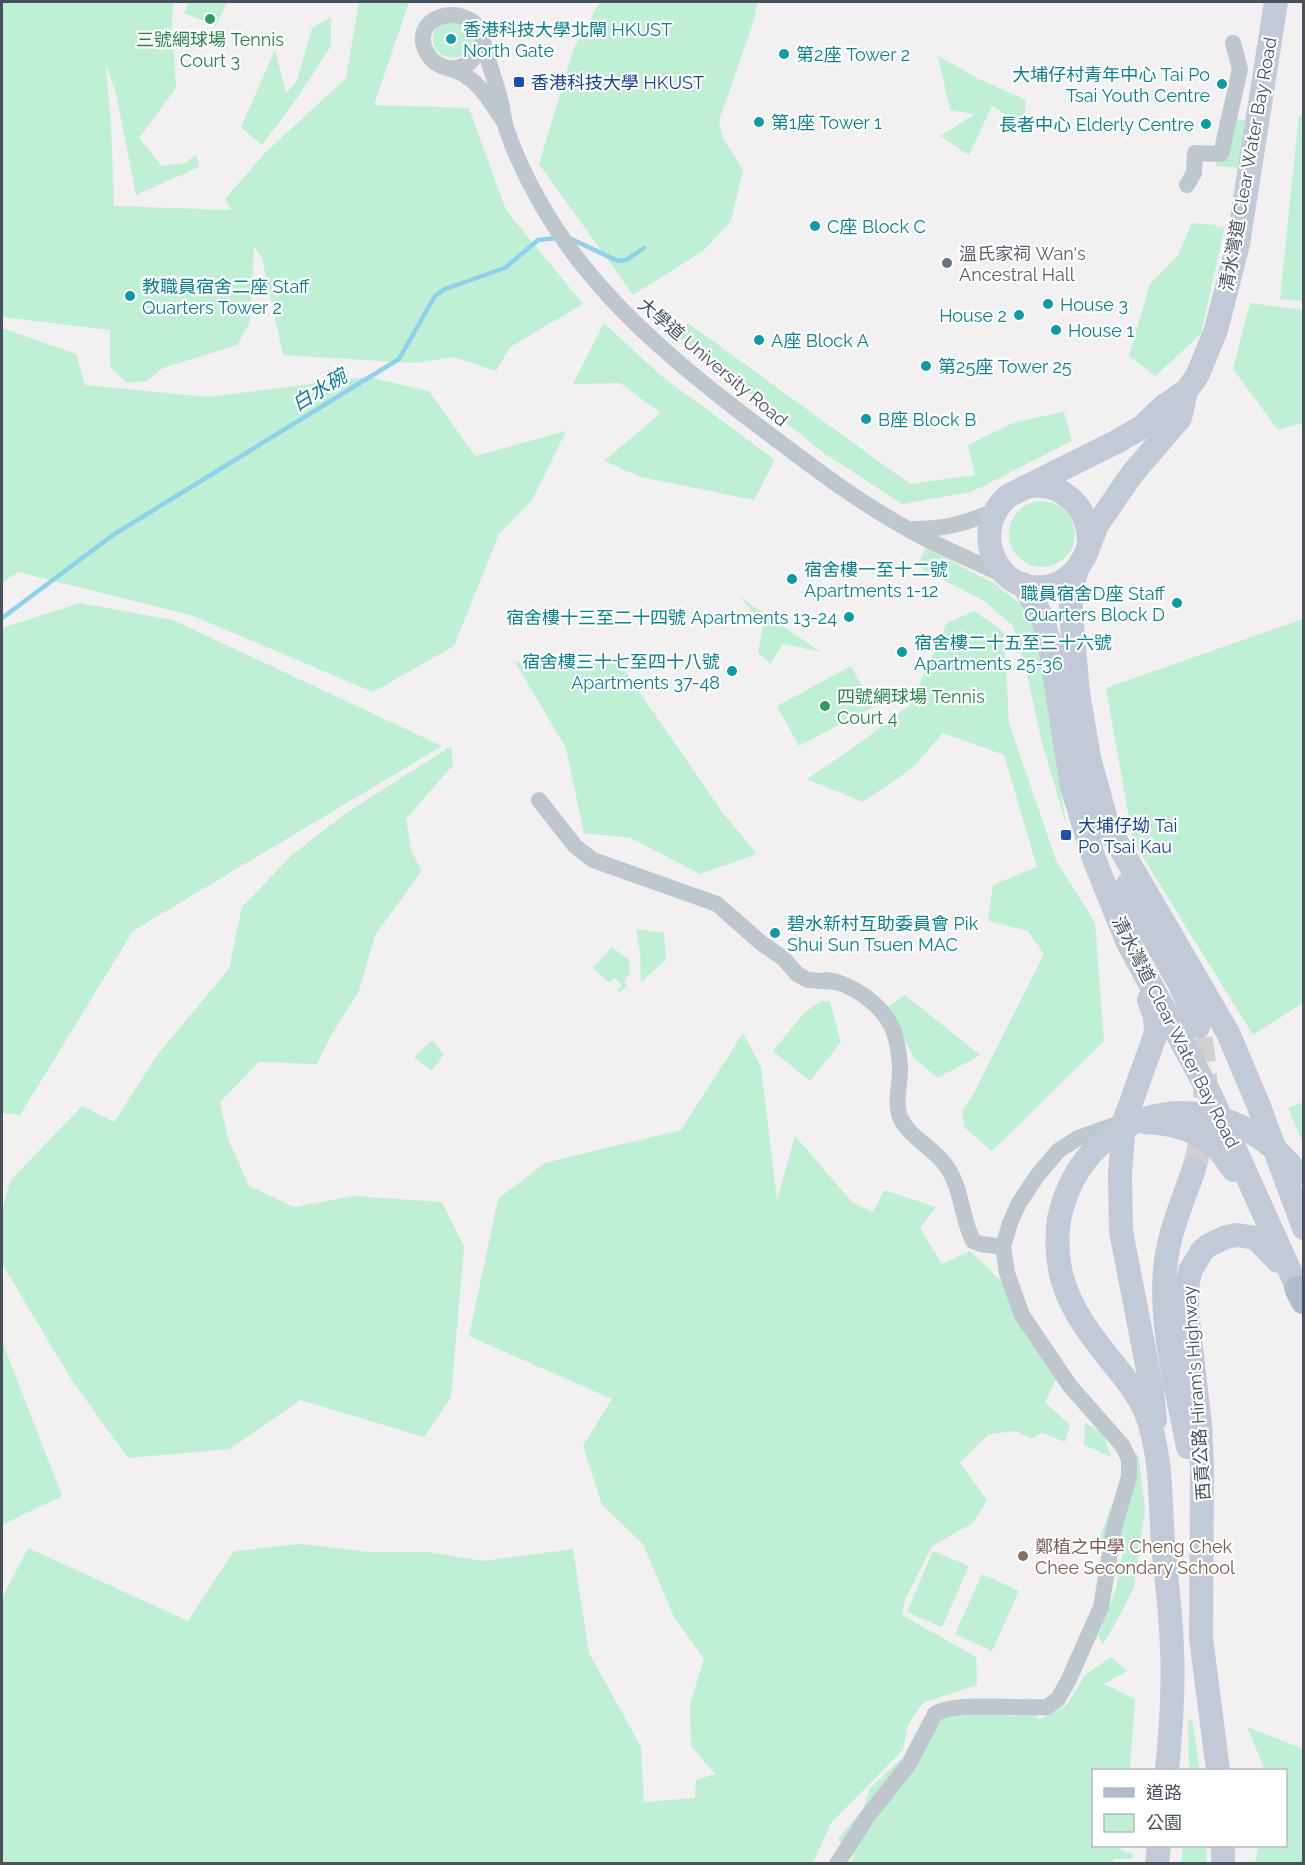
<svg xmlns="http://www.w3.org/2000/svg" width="1305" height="1865" font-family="Raleway,'Noto Sans TC',sans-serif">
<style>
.green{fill:#bfefd5}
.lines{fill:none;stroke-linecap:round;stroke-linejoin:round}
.stream{stroke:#8dd1eb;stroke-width:4.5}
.secondary-tunnel{stroke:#d0d0d3;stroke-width:24;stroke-dasharray:24 12;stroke-linecap:butt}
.street{stroke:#bec6ce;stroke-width:16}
.secondary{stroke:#c1cad6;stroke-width:24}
.primary{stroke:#b0bdce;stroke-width:27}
.secondary-bridge{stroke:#c1cad6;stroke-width:24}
.leisure-dot{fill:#2e9e5b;stroke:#fff;stroke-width:2}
.culture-dot{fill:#0f9aa8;stroke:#fff;stroke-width:2}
.transit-dot{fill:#1a4fb4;stroke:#fff;stroke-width:2}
.worship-dot{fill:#6b7280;stroke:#fff;stroke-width:2}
.education-dot{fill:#8d6e63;stroke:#fff;stroke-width:2}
.labels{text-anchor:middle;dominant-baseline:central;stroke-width:4.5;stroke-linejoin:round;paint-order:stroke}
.culture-label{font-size:18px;fill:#0d838f;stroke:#fff;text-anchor:start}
.leisure-label{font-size:18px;fill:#27864d;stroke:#fff}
.transit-label{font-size:18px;fill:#164399;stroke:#fff;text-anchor:start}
.street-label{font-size:18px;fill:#48525d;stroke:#fff}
.worship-label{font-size:18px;fill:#5b616d;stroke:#fff;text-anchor:start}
.education-label{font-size:18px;fill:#785e54;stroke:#fff;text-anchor:start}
.water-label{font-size:20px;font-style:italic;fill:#0f7fa9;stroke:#fff}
</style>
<rect width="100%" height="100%" fill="#f2f0f0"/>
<path class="green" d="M 2,2 L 173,2 L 172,26 L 176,88 L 139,138 L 162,166 L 185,163 L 196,155 L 199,167 L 136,195 L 116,93 L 106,65 L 111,127 L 114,206 L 231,210 L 225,199 L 265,153 L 346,78 L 359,2 L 409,2 L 374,105 L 469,108 L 506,210 L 583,304 L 510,347 L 496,371 L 454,357 L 415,363 L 283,355 L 262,258 L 254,246 L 250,322 L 237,345 L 163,368 L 146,381 L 127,383 L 110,367 L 110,330 L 2,317 Z
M 189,2 L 227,2 L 216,26 L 184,13 Z
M 600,2 L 757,2 L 755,17 L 719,121 L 723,138 L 743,170 L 731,221 L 703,251 L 633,295 L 539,164 L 574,48 Z
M 331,17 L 331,46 L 298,97 L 262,145 L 241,127 L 275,50 L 286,93 L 297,81 L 312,28 Z
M 448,18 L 471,29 C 485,70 416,65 437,26 Z
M 938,56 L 979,79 L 1026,100 L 1023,125 L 992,106 L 969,155 L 940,136 L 975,114 L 950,110 Z
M 1299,115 L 1304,116 L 1303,301 L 1280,299 Z
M 1220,118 L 1245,120 L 1241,168 L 1216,166 Z
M 1192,223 L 1216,225 L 1217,228 L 1225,226 L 1201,334 L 1155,376 L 1129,356 L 1150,284 L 1178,255 Z
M 1250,303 L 1303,310 L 1303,423 L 1278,430 L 1233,369 Z
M 604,323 L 660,375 L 775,460 L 754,500 L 641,477 L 604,461 L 661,413 L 620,383 L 573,384 Z
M 688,323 L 910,484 L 975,475 L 968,445 L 1015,422 L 1064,412 L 1072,441 L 971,492 L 902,504 L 825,454 L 678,336 Z
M 2,328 L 76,354 L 85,385 L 208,397 L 368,377 L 429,391 L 475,456 L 566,431 L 532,500 L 499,534 L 454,646 L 373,692 L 193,616 L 18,572 L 2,583 Z
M1009 534a33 33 0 1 1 66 0a33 33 0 1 1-66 0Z
M 926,548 L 995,584 L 1024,607 L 1039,635 L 1066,824 L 1041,739 L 1026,669 L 1013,626 L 984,601 L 917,566 Z
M 740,597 L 821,652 L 783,644 L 770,664 L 758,652 L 763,625 Z
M 80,603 L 173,620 L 442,746 L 133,931 L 20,1115 L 2,1113 L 2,628 Z
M 974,611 L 1004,632 L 1009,723 L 1056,860 L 1095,923 L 1104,1041 L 992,1151 L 965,1128 L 962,1112 L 974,1093 L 1044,954 L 1028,931 L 988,921 L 993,885 L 1037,867 L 1004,755 L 943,733 L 912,768 L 863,802 L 807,779 L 849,751 L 910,705 L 947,623 Z
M 1303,619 L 1303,1003 L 1253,1035 L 1133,841 L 1106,688 Z
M 515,662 L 620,664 L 723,813 L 757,854 L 700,874 L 631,838 L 584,833 L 566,748 Z
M 851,666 L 873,707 L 799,746 L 777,706 Z
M 451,746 L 453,765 L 406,819 L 411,850 L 422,871 L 375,935 L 359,991 L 332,1034 L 317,1064 L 259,1062 L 220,1102 L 228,1139 L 249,1186 L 294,1207 L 354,1196 L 442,1202 L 464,1246 L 451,1397 L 424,1437 L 300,1400 L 230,1449 L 128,1458 L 71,1379 L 2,1264 L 2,1211 L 10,1181 L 82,1106 L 114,1122 L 158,1054 L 229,969 L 242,907 L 292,855 L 345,814 Z
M 636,929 L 664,933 L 666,960 L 641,982 L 640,952 Z
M 612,947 L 629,960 L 630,973 L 624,982 L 627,986 L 620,992 L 618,990 L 622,985 L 614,978 L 609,983 L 593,968 Z
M 905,995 L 980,1055 L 938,1078 L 915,1059 L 887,1008 Z
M 821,1001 L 830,1002 L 841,1042 L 810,1081 L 773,1051 L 804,1013 Z
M 743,1033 L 761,1067 L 777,1200 L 795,1136 L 853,1203 L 873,1212 L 884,1190 L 936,1207 L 920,1228 L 942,1264 L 970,1251 L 1002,1282 L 1014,1314 L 1056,1380 L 1045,1402 L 1070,1425 L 1065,1442 L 1042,1433 L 1032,1439 L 1016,1431 L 989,1434 L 960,1463 L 987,1500 L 973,1523 L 932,1546 L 905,1600 L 902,1615 L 976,1657 L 977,1685 L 923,1703 L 908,1725 L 903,1750 L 831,1823 L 813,1863 L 2,1864 L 2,1598 L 28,1548 L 188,1621 L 234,1551 L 300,1544 L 370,1552 L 428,1552 L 483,1561 L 573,1549 L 589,1653 L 641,1747 L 644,1802 L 695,1798 L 696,1780 L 715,1774 L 691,1746 L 690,1704 L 704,1659 L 674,1617 L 643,1544 L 602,1505 L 583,1446 L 612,1399 L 469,1336 L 498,1199 L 545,1163 L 681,1130 Z
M 432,1040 L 444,1054 L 432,1071 L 414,1057 Z
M 1303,1102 L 1303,1143 L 1288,1108 Z
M 2,1341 L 62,1496 L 2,1525 Z
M 1085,1423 L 1104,1434 L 1111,1457 L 1084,1445 Z
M 1136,1453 L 1139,1458 L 1145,1510 L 1134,1587 L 1119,1617 L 1103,1644 L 1098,1636 L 1116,1589 L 1124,1544 L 1096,1548 L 1112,1504 L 1124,1511 L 1134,1478 Z
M 933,1551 L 969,1566 L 942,1627 L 907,1612 Z
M 982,1574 L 1019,1591 L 992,1651 L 955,1634 Z
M 1111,1657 L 1127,1671 L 1104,1684 L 1135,1699 L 1130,1770 L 1094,1770 L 1094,1846 L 1121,1846 L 1121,1850 L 1134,1855 L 1132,1859 L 1113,1859 L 1113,1864 L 850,1863 L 854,1856 L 838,1839 L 863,1809 L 870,1788 L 900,1760 L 906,1761 L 956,1700 L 996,1700 L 1011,1717 L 1030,1697 L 1038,1720 L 1066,1706 L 1086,1674 Z
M 1192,1719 L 1200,1770 L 1189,1770 L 1188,1720 Z
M 1247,1727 L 1303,1749 L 1303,1863 L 1255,1863 L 1258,1846 L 1286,1846 L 1286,1770 L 1265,1770 Z
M 1183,1846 L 1206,1846 L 1207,1863 L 1181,1863 Z"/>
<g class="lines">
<path class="stream" d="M 569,238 L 618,261 L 626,260 L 644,248
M 2,618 L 113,535 L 399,359 L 435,296 L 445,289 L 505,268 L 538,240 L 557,238"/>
<path class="secondary-tunnel" d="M 1194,1169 C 1208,1121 1209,1075 1198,1027"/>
<path class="street" d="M 448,68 C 467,70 478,58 482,40
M 504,122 C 493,106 483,87 466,76 C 453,67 435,69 427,53 C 408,19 459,0 481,30 C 484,52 493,73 499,95 C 503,107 503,119 507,131 C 554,261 646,340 753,422 C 802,459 852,498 906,528 C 937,546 971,560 1004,575
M 1187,185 L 1194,173 L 1195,153 L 1221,154 L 1240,69 L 1233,43
M 913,529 C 942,530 968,523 994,511
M 539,800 L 575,846 L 593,860 L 717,904 L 760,942 L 784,959 L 797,974 L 808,980 L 836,982 L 826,980 C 851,982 884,1006 893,1030 C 898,1041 899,1055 900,1066 C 901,1083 894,1100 900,1117 C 909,1138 935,1148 947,1167 C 962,1189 961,1217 973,1241 L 981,1244 L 1003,1247
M 837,1864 L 867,1817 L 909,1764 L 935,1714 C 953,1701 1021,1709 1047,1707 L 1058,1699 L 1069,1679 L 1101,1607 L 1114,1528 L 1129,1477 L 1129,1459 L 1122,1445 L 1070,1386 L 1022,1315 L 1007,1273 L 1003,1247 L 1010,1223 L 1019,1203 L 1037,1176 L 1058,1151 L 1078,1138 L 1123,1122"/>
<path class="secondary" d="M 1186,391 L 1180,418 L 1132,474 L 1097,525 L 1085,556 L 1077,569 L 1071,592 L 1071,614 L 1078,693 L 1089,758 L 1108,827 L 1228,1033 L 1258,1104 L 1304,1228
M 1025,487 C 1061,479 1090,508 1089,543
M 1077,569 C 1072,574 1066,580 1059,583 C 1004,606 964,535 1008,496 L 1116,442 L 1142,427 L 1164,406 L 1186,391 L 1197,376 L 1216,330 L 1238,244 L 1276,2
M 1023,584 L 1042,617 L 1049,641 L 1072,786 L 1094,859 L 1128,943 L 1210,1094 L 1298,1289
M 1128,884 L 1141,916 L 1180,984 L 1198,1027
M 1149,1000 L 1155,1017 L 1156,1033 L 1124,1122 L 1120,1174 L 1121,1231 L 1152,1391 L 1155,1420
M 1145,1122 C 1168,1123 1194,1129 1212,1144 C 1221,1150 1227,1162 1234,1170
M 1059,1219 C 1050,1283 1078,1320 1116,1367 C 1129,1383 1143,1401 1149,1421 C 1162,1463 1160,1500 1163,1543 C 1166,1578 1171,1613 1172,1648 C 1174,1689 1171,1729 1167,1770
M 1188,1447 C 1177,1388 1158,1321 1166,1261 C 1170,1229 1184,1198 1194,1169
M 1218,1770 L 1201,1638 L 1202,1468 L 1200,1425 L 1187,1313 L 1187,1288 L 1190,1271 L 1202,1251 L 1209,1245 L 1226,1237 L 1237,1235 L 1256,1238 L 1278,1261
M 1223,1846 L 1223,1864
M 1157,1864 L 1159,1846"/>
<path class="primary" d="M 1298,1289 L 1304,1301"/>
<path class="secondary-bridge" d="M 1059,1219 C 1085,1098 1224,1078 1297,1173"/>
</g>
<g class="leisure-dot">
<circle cx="210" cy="19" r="6"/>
<circle cx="825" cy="706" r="6"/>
</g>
<g class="culture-dot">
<circle cx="451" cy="39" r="6"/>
<circle cx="784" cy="54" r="6"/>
<circle cx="1222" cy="84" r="6"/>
<circle cx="759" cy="122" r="6"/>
<circle cx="1206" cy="124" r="6"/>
<circle cx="815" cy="226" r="6"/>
<circle cx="130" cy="296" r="6"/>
<circle cx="1048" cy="304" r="6"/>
<circle cx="1019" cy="315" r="6"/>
<circle cx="1056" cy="330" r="6"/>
<circle cx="759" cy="340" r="6"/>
<circle cx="926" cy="366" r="6"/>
<circle cx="866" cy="419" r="6"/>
<circle cx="792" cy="579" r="6"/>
<circle cx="1177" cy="603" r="6"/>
<circle cx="849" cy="617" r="6"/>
<circle cx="902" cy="652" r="6"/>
<circle cx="732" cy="671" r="6"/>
<circle cx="775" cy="933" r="6"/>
</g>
<g class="transit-dot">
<rect x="513" y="76" width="12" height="12" rx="3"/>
<rect x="1060" y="829" width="12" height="12" rx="3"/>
</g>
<circle class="worship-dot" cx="947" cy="263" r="6"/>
<circle class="education-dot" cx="1023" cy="1556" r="6"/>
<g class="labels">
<g class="culture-label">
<text x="463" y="29">香港科技大學北閘 HKUST<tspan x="463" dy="21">North Gate</tspan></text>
<text x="796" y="54">第2座 Tower 2</text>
<text x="1210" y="74" text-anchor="end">大埔仔村青年中心 Tai Po<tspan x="1210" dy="21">Tsai Youth Centre</tspan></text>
<text x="771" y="122">第1座 Tower 1</text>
<text x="1194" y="124" text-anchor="end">長者中心 Elderly Centre</text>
<text x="827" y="226">C座 Block C</text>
<text x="142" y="286">教職員宿舍二座 Staff<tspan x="142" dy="21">Quarters Tower 2</tspan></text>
<text x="1060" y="304">House 3</text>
<text x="1007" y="315" text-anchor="end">House 2</text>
<text x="1068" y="330">House 1</text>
<text x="771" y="340">A座 Block A</text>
<text x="938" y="366">第25座 Tower 25</text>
<text x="878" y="419">B座 Block B</text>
<text x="804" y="569">宿舍樓一至十二號<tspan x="804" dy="21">Apartments 1-12</tspan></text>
<text x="1165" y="593" text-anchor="end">職員宿舍D座 Staff<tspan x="1165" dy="21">Quarters Block D</tspan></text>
<text x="837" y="617" text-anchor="end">宿舍樓十三至二十四號 Apartments 13-24</text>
<text x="914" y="642">宿舍樓二十五至三十六號<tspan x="914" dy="21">Apartments 25-36</tspan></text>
<text x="720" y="661" text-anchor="end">宿舍樓三十七至四十八號<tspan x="720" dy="21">Apartments 37-48</tspan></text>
<text x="787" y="923">碧水新村互助委員會 Pik<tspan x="787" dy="21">Shui Sun Tsuen MAC</tspan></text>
</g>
<g class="leisure-label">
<text x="210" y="39">三號網球場 Tennis<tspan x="210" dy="21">Court 3</tspan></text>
<text x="837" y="696" text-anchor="start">四號網球場 Tennis<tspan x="837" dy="21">Court 4</tspan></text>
</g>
<g class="transit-label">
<text x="531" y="82">香港科技大學 HKUST</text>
<text x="1078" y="825">大埔仔坳 Tai<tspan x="1078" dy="21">Po Tsai Kau</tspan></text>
</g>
<g class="street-label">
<text transform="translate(1248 164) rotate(-80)">清水灣道 Clear Water Bay Road</text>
<text transform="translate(713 362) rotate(40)">大學道 University Road</text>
<text transform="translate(1176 1032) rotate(63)">清水灣道 Clear Water Bay Road</text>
<text transform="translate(1196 1393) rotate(-94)">西貢公路 Hiram's Highway</text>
</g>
<g class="worship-label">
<text x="959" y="253">溫氏家祠 Wan's<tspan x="959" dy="21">Ancestral Hall</tspan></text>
</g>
<g class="education-label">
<text x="1035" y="1546">鄭植之中學 Cheng Chek<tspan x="1035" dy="21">Chee Secondary School</tspan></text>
</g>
<g class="water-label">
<text transform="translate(319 390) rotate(-32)">白水碗</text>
</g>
</g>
<rect width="1305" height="1865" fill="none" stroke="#48525d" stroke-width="6"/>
<rect x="1092" y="1769" width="195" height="78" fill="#ffffff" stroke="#b6babe" stroke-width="1.5"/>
<rect x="1104" y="1788" width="30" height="9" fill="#b0bdce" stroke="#b6babe" stroke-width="1.5"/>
<text x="1146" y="1799" font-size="18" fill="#48525d">道路</text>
<rect x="1104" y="1814" width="30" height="18" fill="#bfefd5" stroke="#b6babe" stroke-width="1.5"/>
<text x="1146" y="1829" font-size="18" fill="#48525d">公園</text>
</svg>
